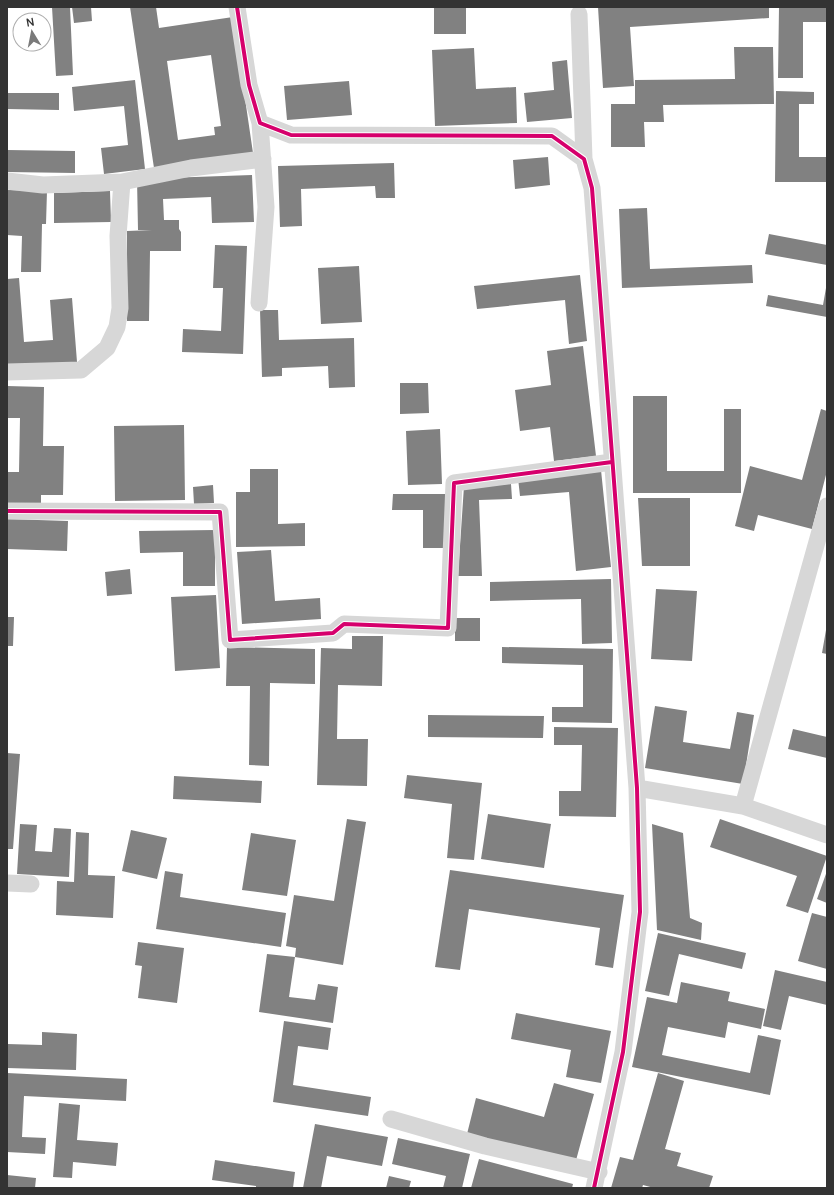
<svg xmlns="http://www.w3.org/2000/svg" width="834" height="1195" font-family="Manrope,sans-serif">
<style>
.building{fill:#818181;fill-rule:evenodd}
.lines{fill:none;stroke-linecap:round;stroke-linejoin:round}
.street{stroke:#d7d7d7;stroke-width:17}
.cycleway-casing{stroke:#fff;stroke-width:6}
.cycleway{stroke:#d6006c;stroke-width:4}
</style>
<rect width="100%" height="100%" fill="#fff"/>
<path class="building" d="M 52,7 L 70,7 L 73,75 L 56,76 Z
M 72,7 L 91,7 L 92,21 L 74,23 Z
M 130,7 L 156,7 L 159,28 L 233,17 L 253,153 L 154,168 ZM 211,55 L 221,126 L 214,127 L 215,135 L 178,140 L 167,61 Z
M 434,7 L 466,7 L 466,34 L 434,34 Z
M 598,7 L 769,7 L 769,18 L 630,27 L 634,86 L 603,88 Z
M 779,7 L 827,7 L 827,22 L 803,22 L 803,78 L 778,78 Z
M 734,47 L 773,47 L 774,104 L 663,105 L 664,122 L 644,122 L 645,147 L 611,147 L 611,104 L 635,104 L 635,80 L 735,79 Z
M 474,48 L 476,89 L 516,87 L 517,123 L 435,126 L 432,50 Z
M 567,60 L 572,118 L 527,122 L 524,93 L 554,90 L 552,62 Z
M 135,80 L 145,169 L 104,174 L 101,148 L 128,145 L 124,106 L 74,111 L 72,87 Z
M 349,81 L 352,115 L 287,120 L 284,86 Z
M 776,91 L 814,92 L 814,104 L 799,104 L 799,157 L 827,157 L 827,182 L 775,182 Z
M 7,93 L 59,93 L 59,110 L 7,109 Z
M 7,150 L 75,151 L 75,173 L 7,172 Z
M 548,157 L 550,185 L 515,189 L 513,160 Z
M 394,163 L 395,198 L 376,198 L 375,186 L 301,189 L 302,226 L 280,227 L 278,166 Z
M 252,175 L 254,222 L 212,223 L 211,197 L 163,199 L 164,220 L 179,220 L 179,229 L 181,232 L 181,251 L 150,251 L 149,321 L 127,321 L 127,231 L 152,230 L 138,230 L 137,179 Z
M 7,190 L 47,191 L 46,224 L 42,224 L 41,272 L 21,272 L 22,236 L 7,235 Z
M 110,191 L 111,222 L 54,223 L 54,193 Z
M 647,208 L 650,269 L 752,265 L 753,283 L 622,288 L 619,209 Z
M 769,234 L 827,245 L 827,265 L 765,254 Z
M 215,245 L 247,246 L 243,354 L 182,352 L 183,329 L 221,331 L 223,288 L 213,288 Z
M 359,266 L 362,322 L 321,324 L 318,268 Z
M 580,275 L 587,341 L 569,344 L 565,300 L 477,309 L 474,286 Z
M 19,278 L 24,342 L 53,340 L 50,300 L 72,298 L 77,362 L 7,367 L 7,279 Z
M 826,288 L 827,317 L 766,306 L 768,295 L 823,305 Z
M 260,310 L 278,310 L 279,340 L 354,338 L 355,387 L 329,388 L 328,366 L 282,368 L 282,376 L 262,377 Z
M 583,346 L 596,456 L 554,461 L 550,427 L 520,431 L 515,390 L 551,385 L 547,351 Z
M 400,383 L 428,383 L 429,413 L 400,414 Z
M 7,386 L 44,387 L 43,446 L 64,446 L 63,495 L 41,495 L 41,508 L 7,507 L 7,472 L 19,472 L 20,418 L 7,418 Z
M 633,396 L 667,396 L 667,471 L 724,471 L 724,409 L 741,409 L 741,493 L 633,493 Z
M 821,409 L 827,411 L 827,471 L 812,529 L 758,515 L 754,531 L 735,526 L 750,466 L 802,480 Z
M 184,425 L 185,500 L 115,501 L 114,426 Z
M 440,429 L 442,484 L 408,485 L 406,431 Z
M 250,469 L 278,469 L 278,524 L 305,523 L 305,546 L 236,547 L 236,492 L 250,492 Z
M 601,470 L 611,567 L 576,571 L 569,492 L 520,496 L 518,478 Z
M 511,484 L 512,499 L 479,500 L 482,576 L 458,576 L 464,486 Z
M 213,485 L 214,503 L 194,504 L 193,487 Z
M 393,494 L 447,494 L 446,548 L 423,548 L 423,510 L 392,510 Z
M 638,498 L 690,498 L 690,566 L 642,566 Z
M 7,519 L 68,521 L 67,551 L 7,549 Z
M 215,530 L 215,586 L 183,586 L 183,552 L 140,553 L 139,531 Z
M 271,550 L 275,601 L 320,598 L 321,619 L 242,624 L 237,552 Z
M 130,569 L 132,594 L 107,596 L 105,572 Z
M 611,579 L 612,643 L 582,644 L 581,599 L 490,601 L 490,582 Z
M 656,589 L 697,591 L 692,661 L 651,659 Z
M 216,595 L 220,668 L 175,671 L 171,597 Z
M 7,617 L 14,617 L 13,646 L 7,646 Z
M 455,618 L 480,618 L 480,641 L 455,641 Z
M 826,630 L 827,630 L 827,654 L 822,653 Z
M 352,636 L 383,636 L 382,686 L 338,685 L 337,739 L 368,739 L 367,786 L 317,785 L 321,648 L 352,649 Z
M 227,647 L 315,649 L 315,684 L 270,683 L 269,766 L 249,765 L 250,686 L 226,686 Z
M 502,647 L 613,649 L 612,723 L 552,722 L 552,707 L 583,707 L 583,665 L 502,663 Z
M 655,706 L 687,711 L 683,742 L 730,749 L 737,712 L 754,715 L 743,784 L 645,768 Z
M 428,715 L 544,716 L 543,738 L 428,737 Z
M 554,727 L 618,728 L 616,817 L 559,816 L 559,791 L 581,791 L 582,745 L 554,745 Z
M 793,729 L 827,737 L 827,758 L 788,749 Z
M 7,753 L 20,754 L 13,849 L 7,849 Z
M 407,775 L 482,783 L 474,860 L 447,858 L 452,804 L 404,798 Z
M 174,776 L 262,781 L 261,803 L 173,799 Z
M 488,814 L 551,824 L 544,868 L 481,859 Z
M 347,819 L 366,822 L 343,965 L 295,957 L 296,948 L 286,946 L 294,895 L 334,901 Z
M 720,819 L 827,856 L 808,913 L 786,906 L 797,876 L 710,847 Z
M 20,824 L 37,825 L 35,851 L 52,852 L 54,828 L 71,829 L 69,877 L 17,874 Z
M 652,824 L 683,833 L 690,918 L 702,923 L 701,940 L 657,930 Z
M 131,830 L 167,838 L 157,879 L 122,871 Z
M 76,832 L 89,833 L 88,875 L 115,876 L 113,918 L 56,915 L 57,881 L 74,882 Z
M 251,833 L 296,840 L 287,896 L 242,890 Z
M 450,870 L 624,895 L 613,968 L 595,965 L 600,928 L 469,909 L 460,970 L 435,967 Z
M 165,871 L 183,874 L 180,897 L 286,913 L 281,947 L 156,929 Z
M 827,871 L 827,903 L 817,899 Z
M 812,913 L 827,917 L 827,969 L 798,961 Z
M 658,933 L 746,953 L 742,969 L 679,954 L 669,996 L 645,991 Z
M 138,942 L 184,948 L 177,1003 L 138,998 L 142,966 L 135,965 Z
M 267,954 L 295,957 L 289,997 L 315,1000 L 318,984 L 338,987 L 333,1023 L 259,1012 Z
M 775,970 L 827,982 L 827,1005 L 789,996 L 781,1030 L 763,1026 Z
M 681,982 L 730,992 L 728,1001 L 765,1009 L 761,1029 L 728,1022 L 725,1038 L 668,1027 L 662,1055 L 750,1073 L 758,1035 L 781,1040 L 770,1095 L 632,1067 L 647,997 L 677,1003 Z
M 516,1013 L 611,1031 L 601,1083 L 566,1077 L 571,1050 L 511,1039 Z
M 284,1021 L 331,1028 L 328,1050 L 298,1046 L 293,1085 L 371,1097 L 368,1116 L 273,1102 Z
M 42,1032 L 77,1034 L 76,1070 L 7,1068 L 7,1044 L 42,1045 Z
M 7,1073 L 127,1079 L 126,1101 L 24,1096 L 22,1137 L 46,1138 L 45,1154 L 7,1152 Z
M 658,1073 L 684,1081 L 665,1149 L 681,1153 L 677,1166 L 713,1176 L 709,1188 L 654,1188 L 643,1185 L 642,1188 L 611,1188 L 620,1157 L 633,1160 Z
M 554,1083 L 594,1094 L 575,1164 L 467,1134 L 476,1098 L 544,1117 Z
M 59,1103 L 80,1105 L 77,1140 L 118,1143 L 116,1166 L 73,1162 L 72,1178 L 53,1177 Z
M 315,1124 L 388,1137 L 382,1166 L 327,1156 L 321,1188 L 303,1188 Z
M 398,1138 L 470,1154 L 462,1188 L 443,1188 L 446,1176 L 392,1164 Z
M 479,1159 L 573,1184 L 572,1188 L 471,1188 Z
M 215,1160 L 295,1172 L 293,1188 L 256,1188 L 256,1186 L 212,1180 Z
M 7,1175 L 36,1178 L 35,1188 L 7,1188 Z
M 389,1176 L 411,1181 L 409,1188 L 386,1188 Z"/>
<g class="lines">
<path class="street" d="M 237,7 L 249,85 L 260,123 L 291,135 L 552,136 L 584,159 L 592,188 L 637,788 L 640,912 L 623,1052 L 594,1188
M 579,14 L 584,159
M 7,181 L 43,185 L 122,182 L 191,168 L 263,159
M 259,303 L 266,207 L 260,123
M 7,372 L 81,370 L 107,348 L 117,327 L 120,308 L 118,236 L 122,182
M 7,511 L 220,512 L 230,640 L 333,633 L 344,624 L 448,628 L 454,483 L 612,462
M 637,788 L 743,806 L 827,835
M 743,806 L 827,506
M 7,883 L 31,884
M 391,1119 L 485,1146 L 599,1172"/>
<defs>
<path id="cycleway" d="M 237,7 L 249,85 L 260,123 L 291,135 L 552,136 L 584,159 L 592,188 L 637,788 L 640,912 L 623,1052 L 594,1188
M 7,511 L 220,512 L 230,640 L 333,633 L 344,624 L 448,628 L 454,483 L 612,462"/>
</defs>
<use href="#cycleway" class="cycleway-casing"/>
<use href="#cycleway" class="cycleway"/>
</g>
<rect width="834" height="1195" fill="none" stroke="#333333" stroke-width="16"/>
<g transform="translate(32 32) rotate(350)"><circle r="19" fill="#ffffff" stroke="#adadad"/>
<path d="M0-3L7 15L0 10L-7 15Z" fill="#7a7a7a"/>
<text y="-6" font-size="11" font-weight="bold" text-anchor="middle" fill="#333333">N</text>
</g>
</svg>
